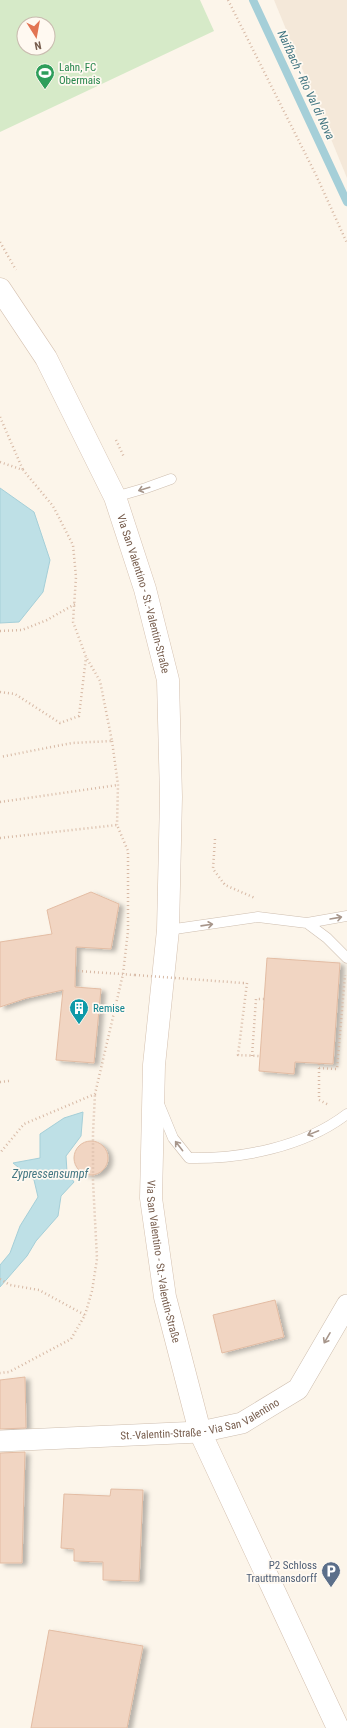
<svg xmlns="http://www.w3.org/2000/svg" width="347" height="1728" font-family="'Roboto Condensed',sans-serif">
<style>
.residential{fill:#f4e8d9}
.green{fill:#d6eac8;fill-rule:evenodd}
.water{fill:#bee0e6;stroke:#a5cfd8}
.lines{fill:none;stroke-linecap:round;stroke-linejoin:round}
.stream{stroke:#a5cfd8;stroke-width:8}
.building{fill:#f1d5c2;stroke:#e3bca3;filter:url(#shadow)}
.lane-casing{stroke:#cebeaf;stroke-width:11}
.street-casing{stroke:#cebeaf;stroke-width:22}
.secondary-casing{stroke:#d4c0af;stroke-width:23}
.path{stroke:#d7b9a5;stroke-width:2.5;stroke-dasharray:1 3;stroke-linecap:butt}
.lane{stroke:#fff;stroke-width:10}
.street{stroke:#fff;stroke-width:21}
.secondary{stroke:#fff;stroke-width:22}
.path-bridge{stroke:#d7b9a5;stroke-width:2.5;stroke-dasharray:1 3;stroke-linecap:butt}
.oneway{stroke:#a7968b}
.labels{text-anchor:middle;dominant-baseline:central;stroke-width:3.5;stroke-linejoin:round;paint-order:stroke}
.leisure-label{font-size:11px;fill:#27864d;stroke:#fff9f1;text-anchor:start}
.street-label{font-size:11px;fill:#775d4d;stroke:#fff9f1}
.culture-label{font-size:11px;fill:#0d838f;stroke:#fff9f1;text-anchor:start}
.service-label{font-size:11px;fill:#4e5e75;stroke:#fff9f1;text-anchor:end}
.water-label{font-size:12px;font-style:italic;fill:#447783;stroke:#fff9f1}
</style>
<defs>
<filter id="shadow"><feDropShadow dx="4.5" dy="2.5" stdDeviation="2" flood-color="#0004"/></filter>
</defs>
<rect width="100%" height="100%" fill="#fcf5ea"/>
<path class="residential" d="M 274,0 L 347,0 L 347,178 Z"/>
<path class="green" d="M 0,0 L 200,0 L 214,31 L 0,132 ZM 24,24 L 48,24 L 48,48 L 24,48 Z"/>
<path class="water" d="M 0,488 L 34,512 L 50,560 L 43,592 L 19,622 L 0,623 Z
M 83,1112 L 81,1136 L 66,1156 L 67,1172 L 74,1182 L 61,1196 L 58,1216 L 36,1241 L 27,1256 L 0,1287 L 0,1265 L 10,1253 L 20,1226 L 38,1197 L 34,1180 L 13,1163 L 40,1158 L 40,1134 L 64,1118 Z"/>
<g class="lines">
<path class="stream" d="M 253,0 L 347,202"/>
</g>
<path class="building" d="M 91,892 L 119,904 L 111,949 L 76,947 L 75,987 L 101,989 L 94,1063 L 56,1060 L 63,990 L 27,998 L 0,1007 L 0,942 L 52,934 L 47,910 Z
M 267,958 L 340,963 L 333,1064 L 295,1062 L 294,1074 L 259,1071 Z
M74 1158a17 17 0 1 1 34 0a17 17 0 1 1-34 0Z
M 275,1300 L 284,1337 L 222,1353 L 213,1315 Z
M 25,1377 L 26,1428 L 0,1429 L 0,1380 Z
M 25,1452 L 22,1563 L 0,1563 L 0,1453 Z
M 111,1489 L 143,1490 L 139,1581 L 103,1580 L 103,1562 L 74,1561 L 74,1549 L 61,1548 L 64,1494 L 110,1496 Z
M 49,1630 L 143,1646 L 127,1728 L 31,1728 Z"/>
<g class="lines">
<defs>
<path id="lane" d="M 115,497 L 146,488 L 171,479
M 307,923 L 327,938 L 347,958
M 168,930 L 258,917 L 307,923 L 347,916
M 159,1104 L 173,1138 L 189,1158 C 242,1159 304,1147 347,1114"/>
<g id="street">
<path id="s1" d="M 0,1441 L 200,1432 L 242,1423 L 298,1389 L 347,1305"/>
</g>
<g id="secondary">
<path id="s2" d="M 0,289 L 46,358 L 115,497 L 145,589 L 168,680 L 171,797 L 168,930 L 154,1065 L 151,1198 L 165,1297 L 200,1432 L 338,1728"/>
</g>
</defs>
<use href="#lane" class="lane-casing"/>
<use href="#street" class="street-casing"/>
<use href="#secondary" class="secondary-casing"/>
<path class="path" d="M 228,0 L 316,175 L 347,243
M 0,242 L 16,270
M 0,417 L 23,470
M 116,440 L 124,457
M 0,462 L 23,470 L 53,506 L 73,545 L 76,577 L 73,622 L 86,657 L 100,681 L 112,741 L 72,743 L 0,757
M 0,631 L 22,630 L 47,620 L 75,604
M 0,692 L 15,694 L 60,723 L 79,716 L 86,657
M 112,741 L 118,785 L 117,825
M 0,802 L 118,785
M 0,838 L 117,825 L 128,851 L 128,931 L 123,974 L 95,1094 L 24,1124 L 0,1153
M 215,839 L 213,869 L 225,885 L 255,898
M 78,971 L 135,975
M 243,983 L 247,983 L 238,1055 L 260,1056
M 252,1056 L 256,999 L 264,999
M 319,1064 L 319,1100 L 329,1105
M 319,1068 L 337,1069 L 345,975
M 0,1082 L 9,1081
M 0,1279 L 10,1285 L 39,1290 L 85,1315 L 71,1339 L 9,1372 L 0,1373
M 85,1315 L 92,1291 L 97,1259 L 93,1181 L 93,1133 L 95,1094"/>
<use href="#lane" class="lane"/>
<use href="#street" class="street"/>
<use href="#secondary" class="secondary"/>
<path class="path-bridge" d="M 135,975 L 243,983"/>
</g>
<defs><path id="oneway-shaft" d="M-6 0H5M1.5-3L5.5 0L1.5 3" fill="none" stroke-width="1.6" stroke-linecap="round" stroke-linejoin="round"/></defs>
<g class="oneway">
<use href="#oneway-shaft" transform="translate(144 489) rotate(163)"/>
<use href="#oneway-shaft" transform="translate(336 918) rotate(-10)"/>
<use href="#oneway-shaft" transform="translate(207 925) rotate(-8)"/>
<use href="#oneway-shaft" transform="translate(313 1133) rotate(158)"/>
<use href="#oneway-shaft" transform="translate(179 1146) rotate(-128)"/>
<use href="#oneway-shaft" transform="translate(327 1338) rotate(120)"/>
</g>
<defs>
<symbol id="stadium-pin" viewBox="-11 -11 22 30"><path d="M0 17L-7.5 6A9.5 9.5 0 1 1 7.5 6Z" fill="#2e9e5b" stroke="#fff9f1"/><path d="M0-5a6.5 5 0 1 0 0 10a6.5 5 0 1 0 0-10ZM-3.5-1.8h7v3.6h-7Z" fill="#fff"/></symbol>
<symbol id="building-pin" viewBox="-11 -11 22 30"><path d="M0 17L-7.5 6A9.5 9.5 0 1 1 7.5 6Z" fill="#0f9aa8" stroke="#fff9f1"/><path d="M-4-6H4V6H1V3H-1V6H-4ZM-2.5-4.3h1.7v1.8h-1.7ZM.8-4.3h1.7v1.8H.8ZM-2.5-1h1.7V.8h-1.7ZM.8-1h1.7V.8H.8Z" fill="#fff"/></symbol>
<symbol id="parking-pin" viewBox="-11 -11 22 30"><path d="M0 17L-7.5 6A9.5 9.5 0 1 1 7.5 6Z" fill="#5c6f8a" stroke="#fff9f1"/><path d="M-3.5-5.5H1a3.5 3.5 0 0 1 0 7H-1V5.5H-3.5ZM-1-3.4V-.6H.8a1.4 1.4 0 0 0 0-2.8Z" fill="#fff"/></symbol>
</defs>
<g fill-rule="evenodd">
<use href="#stadium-pin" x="34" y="62" width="22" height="30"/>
<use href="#building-pin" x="68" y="997" width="22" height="30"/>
<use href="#parking-pin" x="320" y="1560" width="22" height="30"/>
</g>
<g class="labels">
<g class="leisure-label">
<text x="59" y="67">Lahn, FC<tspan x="59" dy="13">Obermais</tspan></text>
</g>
<g class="street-label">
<text stroke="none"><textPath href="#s2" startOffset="339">Via San Valentino - St.-Valentin-Straße</textPath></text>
<text stroke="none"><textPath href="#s2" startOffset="1012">Via San Valentino - St.-Valentin-Straße</textPath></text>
<text stroke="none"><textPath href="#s1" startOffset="203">St.-Valentin-Straße - Via San Valentino</textPath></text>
</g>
<g class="culture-label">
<text x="93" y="1008">Remise</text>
</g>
<g class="service-label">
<text x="317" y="1565">P2 Schloss<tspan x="317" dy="13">Trauttmansdorff</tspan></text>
</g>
<g class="water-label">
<text transform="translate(306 85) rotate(65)">Naifbach - Rio Val di Nova</text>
<text x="50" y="1174">Zypressensumpf</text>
</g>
</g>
<g transform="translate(36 36) rotate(169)"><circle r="19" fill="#fff9f1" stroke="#c9bbaf"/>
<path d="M0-3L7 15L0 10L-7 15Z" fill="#e27553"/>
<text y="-6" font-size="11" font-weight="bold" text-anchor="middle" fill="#775d4d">N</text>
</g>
</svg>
